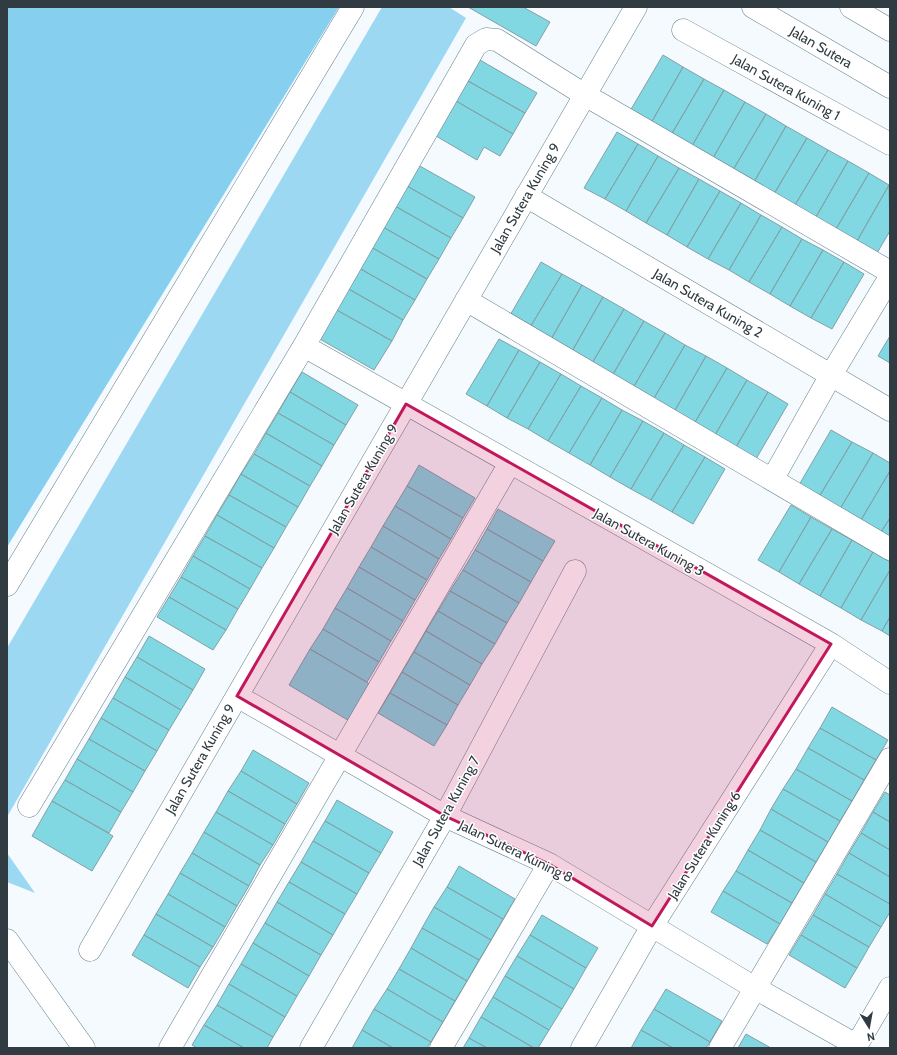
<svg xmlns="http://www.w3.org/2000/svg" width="897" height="1055" font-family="Cabin,sans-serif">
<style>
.green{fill:#9dd8f3}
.forest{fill:#87cfef}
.building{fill:#81d7e2;stroke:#81a2a7}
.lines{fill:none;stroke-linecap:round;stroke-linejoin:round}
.minor-casing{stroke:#65818d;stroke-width:23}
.minor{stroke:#fff;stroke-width:22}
.marked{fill:#c2185b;fill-opacity:0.2;stroke:#c2185b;stroke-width:3;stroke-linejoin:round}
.labels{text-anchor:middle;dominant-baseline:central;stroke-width:3;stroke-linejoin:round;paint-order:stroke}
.street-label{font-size:14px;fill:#303c42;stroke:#fff}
</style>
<rect width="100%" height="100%" fill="#f4fafd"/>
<path class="green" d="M 382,7 L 449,7 L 466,18 L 7,817 L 7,648 Z
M 7,853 L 35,893 L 7,882 Z"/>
<path class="forest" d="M 7,7 L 339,7 L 7,547 Z"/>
<path class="building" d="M 468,7 L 523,7 L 550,22 L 536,46 Z
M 663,55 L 683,67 L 651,123 L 630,111 Z
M 480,60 L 537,93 L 525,113 L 468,81 Z
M 683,67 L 704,79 L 671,135 L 651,123 Z
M 704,79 L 724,90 L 692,146 L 671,135 Z
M 468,81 L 525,113 L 513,134 L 456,101 Z
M 724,90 L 745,102 L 713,158 L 692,146 Z
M 456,101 L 513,134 L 500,156 L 484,147 L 477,160 L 436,136 Z
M 745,102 L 766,114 L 733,170 L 713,158 Z
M 766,114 L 786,126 L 754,182 L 733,170 Z
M 786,126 L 807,138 L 774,194 L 754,182 Z
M 617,132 L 638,144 L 605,199 L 584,188 Z
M 807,138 L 828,150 L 795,205 L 774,194 Z
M 638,144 L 658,156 L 626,211 L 605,199 Z
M 828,150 L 848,161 L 816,217 L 795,205 Z
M 658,156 L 679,168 L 646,223 L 626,211 Z
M 848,161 L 869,173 L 836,229 L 816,217 Z
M 418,165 L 475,197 L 463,218 L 407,186 Z
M 679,168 L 699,179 L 667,235 L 646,223 Z
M 869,173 L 889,185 L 857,241 L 836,229 Z
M 699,179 L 720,191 L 687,247 L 667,235 Z
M 889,185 L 890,231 L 877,253 L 857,241 Z
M 407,186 L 463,218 L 451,238 L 395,206 Z
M 720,191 L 741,203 L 708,259 L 687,247 Z
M 741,203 L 761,215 L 729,270 L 708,259 Z
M 395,206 L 451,238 L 439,259 L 383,227 Z
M 761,215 L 782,227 L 749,282 L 729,270 Z
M 383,227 L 439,259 L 427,279 L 371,247 Z
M 782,227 L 802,239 L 770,294 L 749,282 Z
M 802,239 L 823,250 L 790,306 L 770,294 Z
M 371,247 L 427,279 L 415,300 L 359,268 Z
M 823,250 L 844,262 L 811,318 L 790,306 Z
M 541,262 L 562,274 L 529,329 L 509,317 Z
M 844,262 L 864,274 L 832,329 L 811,318 Z
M 359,268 L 415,300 L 403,320 L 347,288 Z
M 562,274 L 582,285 L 550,341 L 529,329 Z
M 582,285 L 603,297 L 571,353 L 550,341 Z
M 347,288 L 403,320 L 392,341 L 335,309 Z
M 603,297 L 624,309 L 591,365 L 571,353 Z
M 335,309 L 392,341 L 374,370 L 318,338 Z
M 624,309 L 644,321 L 612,376 L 591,365 Z
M 644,321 L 665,333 L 633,388 L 612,376 Z
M 665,333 L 685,345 L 653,400 L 633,388 Z
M 890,336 L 890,363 L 878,356 Z
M 499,339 L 519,350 L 487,406 L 466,394 Z
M 685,345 L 706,356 L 674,412 L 653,400 Z
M 519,350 L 540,362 L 507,418 L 487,406 Z
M 706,356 L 727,368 L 694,424 L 674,412 Z
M 540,362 L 561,374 L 528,429 L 507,418 Z
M 727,368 L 747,380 L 715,435 L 694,424 Z
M 302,372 L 358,405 L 346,425 L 290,392 Z
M 561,374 L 581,386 L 548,441 L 528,429 Z
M 747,380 L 768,392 L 736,447 L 715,435 Z
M 581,386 L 602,398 L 569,453 L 548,441 Z
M 290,392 L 346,425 L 334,445 L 278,413 Z
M 768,392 L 788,404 L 756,459 L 736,447 Z
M 602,398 L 622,410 L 590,465 L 569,453 Z
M 622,410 L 643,421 L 610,477 L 590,465 Z
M 278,413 L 334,445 L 322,466 L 266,433 Z
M 643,421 L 664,433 L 631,489 L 610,477 Z
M 831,430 L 852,442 L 819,497 L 799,485 Z
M 266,433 L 322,466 L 310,486 L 254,454 Z
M 664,433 L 684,445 L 651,500 L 631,489 Z
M 852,442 L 873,453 L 840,509 L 819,497 Z
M 684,445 L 705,457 L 672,512 L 651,500 Z
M 873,453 L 890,463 L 890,471 L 861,520 L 840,509 Z
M 254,454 L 310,486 L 298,507 L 241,474 Z
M 705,457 L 725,469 L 693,524 L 672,512 Z
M 419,465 L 475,498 L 463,518 L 407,486 Z
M 890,471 L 890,518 L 881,532 L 861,520 Z
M 241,474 L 298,507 L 286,527 L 229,495 Z
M 407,486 L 463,518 L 451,539 L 395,506 Z
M 229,495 L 286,527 L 274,548 L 217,515 Z
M 791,505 L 811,517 L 779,572 L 758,560 Z
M 395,506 L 451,539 L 439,559 L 383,526 Z
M 498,509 L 555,541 L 543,561 L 487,529 Z
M 217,515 L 274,548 L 262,568 L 205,536 Z
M 811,517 L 832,529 L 799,584 L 779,572 Z
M 890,518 L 890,537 L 881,532 Z
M 383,526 L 439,559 L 427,580 L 371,547 Z
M 487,529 L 543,561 L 531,582 L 475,550 Z
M 832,529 L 852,540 L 820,596 L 799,584 Z
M 205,536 L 262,568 L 250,589 L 193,556 Z
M 852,540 L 873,552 L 841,608 L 820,596 Z
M 371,547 L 427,580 L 415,600 L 359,567 Z
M 475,550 L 531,582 L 519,603 L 463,570 Z
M 873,552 L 890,562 L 890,570 L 861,620 L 841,608 Z
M 193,556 L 250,589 L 238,609 L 181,577 Z
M 359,567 L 415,600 L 403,621 L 347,588 Z
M 463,570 L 519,603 L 507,623 L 450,591 Z
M 890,570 L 890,617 L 882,631 L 861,620 Z
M 181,577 L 238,609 L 226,630 L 169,597 Z
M 347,588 L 403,621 L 391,641 L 335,608 Z
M 450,591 L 507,623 L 495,644 L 438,611 Z
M 169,597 L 226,630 L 213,650 L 157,617 Z
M 335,608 L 391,641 L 379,662 L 323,629 Z
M 438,611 L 495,644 L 482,664 L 426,631 Z
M 890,617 L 890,636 L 882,631 Z
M 323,629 L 379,662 L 367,682 L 310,649 Z
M 426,631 L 482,664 L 470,685 L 414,652 Z
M 149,636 L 205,669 L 193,690 L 137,657 Z
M 310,649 L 373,686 L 351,722 L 289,685 Z
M 414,652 L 470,685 L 458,705 L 402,672 Z
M 137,657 L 193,690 L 181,710 L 125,677 Z
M 402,672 L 458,705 L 447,725 L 390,693 Z
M 125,677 L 181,710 L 169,730 L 113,698 Z
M 390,693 L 447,725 L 434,746 L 378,713 Z
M 113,698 L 169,730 L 157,751 L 101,718 Z
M 832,707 L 888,740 L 876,760 L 820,728 Z
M 101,718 L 157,751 L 145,771 L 89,739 Z
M 820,728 L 876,760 L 864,780 L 808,748 Z
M 89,739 L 145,771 L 133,792 L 77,759 Z
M 808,748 L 864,780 L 852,801 L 796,769 Z
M 253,750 L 309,783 L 297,804 L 241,771 Z
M 77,759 L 133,792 L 121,812 L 65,780 Z
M 796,769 L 852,801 L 840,821 L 783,789 Z
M 241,771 L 297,804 L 285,824 L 228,791 Z
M 65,780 L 121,812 L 109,833 L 52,801 Z
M 783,789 L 840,821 L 828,842 L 771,809 Z
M 228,791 L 285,824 L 273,845 L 216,812 Z
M 885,792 L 890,795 L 890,822 L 873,812 Z
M 337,800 L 393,832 L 381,853 L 325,821 Z
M 52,801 L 113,836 L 92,871 L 32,836 Z
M 771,809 L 828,842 L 816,862 L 760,830 Z
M 216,812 L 273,845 L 260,865 L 204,832 Z
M 873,812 L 890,822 L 890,850 L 861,833 Z
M 325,821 L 381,853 L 369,873 L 313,841 Z
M 760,830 L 816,862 L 804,883 L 748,850 Z
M 204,832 L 260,865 L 249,886 L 192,853 Z
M 861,833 L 890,850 L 890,877 L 849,853 Z
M 313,841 L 369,873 L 357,894 L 301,862 Z
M 748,850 L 804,883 L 792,903 L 736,871 Z
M 192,853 L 249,886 L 237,906 L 180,873 Z
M 849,853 L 890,877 L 890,904 L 837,874 Z
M 301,862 L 357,894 L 345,914 L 289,882 Z
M 459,866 L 515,899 L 503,919 L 447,887 Z
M 736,871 L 792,903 L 780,924 L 723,891 Z
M 180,873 L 237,906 L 225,927 L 168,894 Z
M 837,874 L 890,904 L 890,912 L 881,927 L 825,894 Z
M 289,882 L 345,914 L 333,935 L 277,902 Z
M 447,887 L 503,919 L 491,940 L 434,907 Z
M 723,891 L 780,924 L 767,944 L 711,912 Z
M 168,894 L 225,927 L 213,947 L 156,914 Z
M 825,894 L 881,927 L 869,947 L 813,915 Z
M 277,902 L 333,935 L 321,955 L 265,923 Z
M 434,907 L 491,940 L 479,960 L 422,928 Z
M 156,914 L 213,947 L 200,967 L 144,935 Z
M 542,915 L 598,948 L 586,968 L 530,935 Z
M 813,915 L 869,947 L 857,968 L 801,935 Z
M 265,923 L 321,955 L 309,976 L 253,943 Z
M 422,928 L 479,960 L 467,981 L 411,948 Z
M 144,935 L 200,967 L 188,988 L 132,955 Z
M 530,935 L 586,968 L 574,989 L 517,956 Z
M 801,935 L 857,968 L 845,988 L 789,955 Z
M 253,943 L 309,976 L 297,996 L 241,964 Z
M 411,948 L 467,981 L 455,1001 L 399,969 Z
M 517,956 L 574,989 L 562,1009 L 505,976 Z
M 241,964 L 297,996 L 285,1017 L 229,984 Z
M 399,969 L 455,1001 L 443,1022 L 387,989 Z
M 505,976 L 562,1009 L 549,1030 L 493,997 Z
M 229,984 L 285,1017 L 273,1037 L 217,1005 Z
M 387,989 L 443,1022 L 431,1042 L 374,1009 Z
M 666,989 L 722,1021 L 710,1042 L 654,1009 Z
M 493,997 L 549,1030 L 538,1048 L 534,1048 L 481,1017 Z
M 217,1005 L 273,1037 L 267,1048 L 244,1048 L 204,1025 Z
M 374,1009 L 431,1042 L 427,1048 L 393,1048 L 362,1030 Z
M 654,1009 L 710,1042 L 706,1048 L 673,1048 L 641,1030 Z
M 481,1017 L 534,1048 L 487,1048 L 469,1038 Z
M 204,1025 L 244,1048 L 197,1048 L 192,1045 Z
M 362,1030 L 393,1048 L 352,1048 Z
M 641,1030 L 673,1048 L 631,1048 Z
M 746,1034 L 771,1048 L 738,1048 Z
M 469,1038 L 487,1048 L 463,1048 Z"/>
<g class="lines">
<defs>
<path id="minor" d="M 753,7 L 890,87
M 851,7 L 890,30
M 683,30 L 890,144
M 526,196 L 890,410
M 466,300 L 890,549
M 304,346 L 831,644 L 890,683
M 772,480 L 831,375 L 890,277
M 7,585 L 353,7
M 237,696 L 445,816 L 549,864 L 755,988 L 856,1045
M 29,806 L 304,346 L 476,45 L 486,39 L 497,40 L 585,95 L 890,272
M 7,940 L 84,1048
M 90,950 L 636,7
M 170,1048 L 510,463
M 311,1048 L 445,816 L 575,571
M 441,1048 L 549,864
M 582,1048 L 652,926 L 831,644
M 720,1048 L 890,759
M 855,1048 L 890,988"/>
</defs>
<use href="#minor" class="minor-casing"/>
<use href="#minor" class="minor"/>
</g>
<path class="marked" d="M 406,404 L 831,644 L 652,926 L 549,864 L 445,816 L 237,696 Z"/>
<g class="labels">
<g class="street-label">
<text transform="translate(821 47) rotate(30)">Jalan Sutera</text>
<text transform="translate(786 87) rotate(29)">Jalan Sutera Kuning 1</text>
<text transform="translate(525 198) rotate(-60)">Jalan Sutera Kuning 9</text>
<text transform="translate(708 303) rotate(30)">Jalan Sutera Kuning 2</text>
<text transform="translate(363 479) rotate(-60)">Jalan Sutera Kuning 9</text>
<text transform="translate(649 542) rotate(29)">Jalan Sutera Kuning 3</text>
<text transform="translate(200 759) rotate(-60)">Jalan Sutera Kuning 9</text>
<text transform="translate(446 811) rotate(-61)">Jalan Sutera Kuning 7</text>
<text transform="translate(704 845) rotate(-58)">Jalan Sutera Kuning 6</text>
<text transform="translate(516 851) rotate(26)">Jalan Sutera Kuning 8</text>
</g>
</g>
<rect width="897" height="1055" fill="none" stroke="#303c42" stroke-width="16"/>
<g transform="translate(869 1027) rotate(169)" stroke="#ffffff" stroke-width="3" paint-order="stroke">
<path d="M0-3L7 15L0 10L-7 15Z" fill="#303c42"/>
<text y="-6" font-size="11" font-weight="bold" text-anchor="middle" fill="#303c42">N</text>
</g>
</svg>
